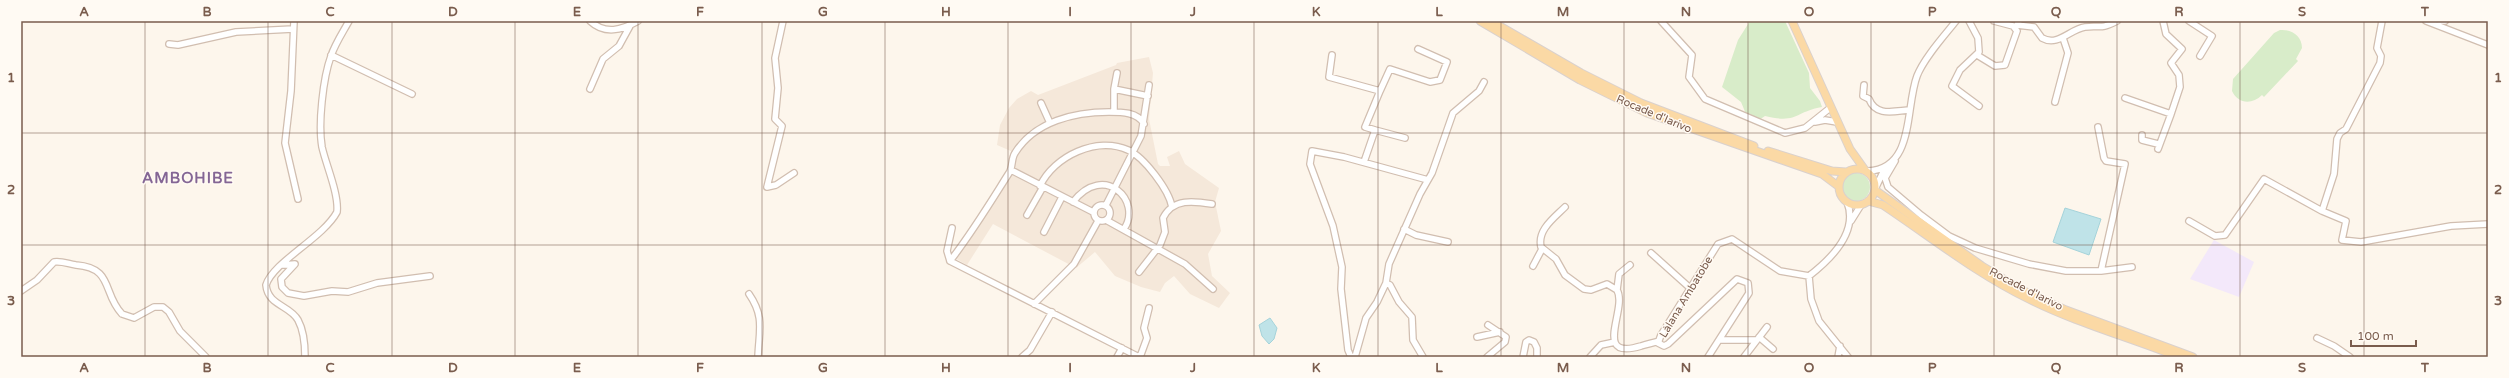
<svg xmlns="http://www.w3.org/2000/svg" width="2509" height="378" font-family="'Varela Round',sans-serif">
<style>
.residential{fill:#f5e8da}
.education{fill:#f3e8fa}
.green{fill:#d8ecc9}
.water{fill:#bfe3e8;stroke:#a5d3da}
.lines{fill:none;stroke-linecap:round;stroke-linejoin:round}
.minor-casing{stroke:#d1beb0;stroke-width:8}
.major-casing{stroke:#dad1cd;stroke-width:9}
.minor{stroke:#fff;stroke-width:5.5}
.major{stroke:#fbd9a5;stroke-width:7}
.grid{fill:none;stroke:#7a5c4d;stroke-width:1;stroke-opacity:0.55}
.labels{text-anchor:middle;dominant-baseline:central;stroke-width:3;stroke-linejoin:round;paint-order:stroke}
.street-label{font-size:11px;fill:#7a5c4d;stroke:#fffaf3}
.district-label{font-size:15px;font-weight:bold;letter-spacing:1px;fill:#846695;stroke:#fffaf3}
.neatline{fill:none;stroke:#7a5c4d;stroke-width:1.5}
.grid-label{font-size:13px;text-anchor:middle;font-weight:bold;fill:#7a5c4d}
</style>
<rect width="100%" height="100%" fill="#fdf6ec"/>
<path class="residential" d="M 1149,57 L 1153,73 L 1149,119 L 1158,164 L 1160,166 L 1170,166 L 1167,157 L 1179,151 L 1185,164 L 1219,188 L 1215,202 L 1221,231 L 1208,254 L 1212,276 L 1230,293 L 1219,308 L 1190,294 L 1174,276 L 1165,283 L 1160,292 L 1141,287 L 1115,276 L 1095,252 L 1076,268 L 993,224 L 967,265 L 953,257 L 970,234 L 1009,168 L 1013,152 L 997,145 L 1000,125 L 1009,108 L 1017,99 L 1031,91 L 1038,95 L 1116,65 L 1117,63 Z"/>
<path class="education" d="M 2214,240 L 2254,262 L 2239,297 L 2190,279 Z"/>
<path class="green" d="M 1750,21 L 1785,21 L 1809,73 L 1810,88 L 1820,101 L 1822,107 C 1794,112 1798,124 1765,116 L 1759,120 L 1746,114 L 1741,102 L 1722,87 L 1738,40 Z
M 2280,30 C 2292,29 2302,36 2302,48 L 2296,59 L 2298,61 L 2264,97 L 2262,95 C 2252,105 2238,104 2232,91 L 2233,79 L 2274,33 Z
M1842 187a14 14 0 1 1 28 0a14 14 0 1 1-28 0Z"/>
<path class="water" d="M 2065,208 L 2101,219 L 2089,255 L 2053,242 Z
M 1270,318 L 1277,328 L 1274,339 L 1269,344 L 1262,336 L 1259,325 Z"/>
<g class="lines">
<defs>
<path id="minor" d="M 294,21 L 291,91 L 285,143 L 298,199
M 590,21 C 605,35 622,30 638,21
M 783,21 L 775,58 L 778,88 L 775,119 L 782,126 L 767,187 L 776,185 L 794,173
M 1661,21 L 1692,55 L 1689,77 L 1705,99 L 1785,133 L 1805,128 L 1830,108
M 1969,21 L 1978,38 L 1979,52 L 1960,70 L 1952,86 L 1979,106
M 2019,21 L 2017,25 L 2034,27 L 2042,38 C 2058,47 2070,29 2085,27 C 2102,25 2099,30 2117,21
M 2189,21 L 2212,36 L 2200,56
M 2382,21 L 2377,48 L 2381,56 L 2380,63 L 2346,129 L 2340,133 L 2337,139 L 2334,174 L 2322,211 L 2346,221 L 2342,240 L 2361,242 L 2451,226 L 2488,224
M 2426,21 L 2488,45
M 2440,21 L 2445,21
M 169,44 L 178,45 L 236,32 L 293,29
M 331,55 L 412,94
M 1332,55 L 1329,77 L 1380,91 L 1365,127 L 1375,130 L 1364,162
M 1977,55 L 1995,66 L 2005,65 L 2017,31 L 2013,26 L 1994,21
M 1864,85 L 1863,96 L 1869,99 C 1876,117 1894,111 1910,110
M 590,89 L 603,59 L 619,46 L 630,26
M 1114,89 L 1148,96
M 1380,91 L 1390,69 L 1430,82 L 1440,80 L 1447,62 L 1418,49
M 2125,98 L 2171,114 L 2180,87 L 2179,75 L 2171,63 L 2182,49 L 2166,34 L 2163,21
M 2055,102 L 2068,53 L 2063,38
M 1041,103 L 1050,123
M 1114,112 L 1114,89 L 1117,73
M 1815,122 L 1825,120 L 1837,122
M 2098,127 L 2104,158 L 2106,161 L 2125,164 L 2101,271
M 1375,130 L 1405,138
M 2142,135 L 2142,140 L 2158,144
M 2158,149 L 2171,114
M 1895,161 L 1885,178 L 1888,187 L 1921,215 L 1949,236 L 1975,248 L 2029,264 L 2066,271 L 2101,271 L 2132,267
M 1011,170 L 1093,212
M 1868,171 C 1915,169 1905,108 1917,76 C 1924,58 1944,36 1956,21
M 1040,186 C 1054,156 1097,136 1128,150 C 1144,157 1169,190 1172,207
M 1876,187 L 1885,168
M 1073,202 C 1104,162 1143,201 1124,229
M1094 213a8 8 0 1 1 16 0a8 8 0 1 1-16 0Z
M 1106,205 L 1141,136 L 1149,85
M 1565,207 C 1554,218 1537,230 1541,247 L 1556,259 L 1565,275 L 1584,289 L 1591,290 L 1607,284 L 1617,290 C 1628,309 1591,361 1641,346 C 1647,344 1653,343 1659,341
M 1027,215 L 1043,187
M 1106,220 L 1185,264 L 1213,289
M 1851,221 L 1861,205
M 2189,221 L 2215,236 L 2225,235 L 2264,179 L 2322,211
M 1404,229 L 1416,235 L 1448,242
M 1044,232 L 1062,197
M 1651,253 L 1690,288
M 950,261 C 972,233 990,203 1009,173 C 1013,167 1011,159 1015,153 C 1035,121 1075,112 1109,112 C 1121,112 1138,112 1144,124
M 950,261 L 1139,357
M 950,261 L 947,251 L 952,228
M 282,265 L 295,264 L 281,279 L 282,287 L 288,293 L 304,296 L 332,291 L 348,292 L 377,283 L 430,276
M 1533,266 L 1542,249
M 1139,272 L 1160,245 L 1165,232 L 1163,218 C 1173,198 1194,201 1212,204
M 1809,276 L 1811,299 L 1819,321 L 1848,357
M 1386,283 L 1390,285 L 1399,302 L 1412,317 L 1413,340 L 1423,357
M 1617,290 L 1619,274 L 1630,265
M 21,291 L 37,280 L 54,262 C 63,261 68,264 76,265 C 114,268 102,293 122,314 L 134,318 L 154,307 L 163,307 L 169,312 L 180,331 L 206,357
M 749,294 C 765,317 759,331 758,357
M 1034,304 L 1074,264 L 1098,221
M 1477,337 L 1500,332
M 1759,337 L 1773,349
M 2317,338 L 2334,346 L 2350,357
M 1719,340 L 1756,340
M 305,357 C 305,345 304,331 298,320 C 290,305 268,306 266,285 C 273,262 323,238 337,212 C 339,194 326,165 322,147 C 318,124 323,78 331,56 C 335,44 343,32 349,21
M 1022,357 L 1030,350 L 1052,312
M 1117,357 L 1122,348
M 1140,357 L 1147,338 L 1144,328 L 1149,308
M 1351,357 L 1348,350 L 1341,289 L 1342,267 L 1333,226 L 1310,164 L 1312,151 L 1344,157 L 1428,180
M 1355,357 L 1366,318 L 1377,302 L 1386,283 L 1389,264 L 1420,194 L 1432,173 L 1453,113 L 1479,91 L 1484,82
M 1487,357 L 1505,342 L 1506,337 L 1488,325
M 1523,357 L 1526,342 L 1529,340 L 1534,342 L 1537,348 L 1537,357
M 1590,357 L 1601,345 L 1615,342
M 1708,357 L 1749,293 L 1748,283 L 1737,279 L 1668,344 L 1664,346 L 1658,343 L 1661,335 L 1718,244 L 1732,239 L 1780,271 L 1809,276 C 1831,259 1859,232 1847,202
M 1744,357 L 1767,327
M 1838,357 L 1840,346"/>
<path id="major" d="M 1480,21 L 1580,80 L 1647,113 L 1822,174 L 1838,186
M 1491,21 L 1581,73 L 1641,103 L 1754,146
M 1792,21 L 1850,149 L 1865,170
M 1768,151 L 1832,171 L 1846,172
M1839 187a18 18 0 1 1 36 0a18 18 0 1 1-36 0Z
M 1875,190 L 1982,266 L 2022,290 L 2066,310 L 2193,357
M 1868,201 L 1883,205 C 1931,237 1977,274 2029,299 C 2077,323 2129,337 2179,357"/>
</defs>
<use href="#minor" class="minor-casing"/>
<use href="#major" class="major-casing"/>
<use href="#minor" class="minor"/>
<use href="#major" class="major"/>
</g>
<path class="grid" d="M 145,21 L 145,357M 268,21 L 268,357M 392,21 L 392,357M 515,21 L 515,357M 638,21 L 638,357M 762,21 L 762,357M 885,21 L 885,357M 1008,21 L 1008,357M 1131,21 L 1131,357M 1254,21 L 1254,357M 1378,21 L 1378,357M 1501,21 L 1501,357M 1624,21 L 1624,357M 1748,21 L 1748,357M 1871,21 L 1871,357M 1994,21 L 1994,357M 2117,21 L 2117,357M 2240,21 L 2240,357M 2364,21 L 2364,357M 21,133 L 2488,133M 21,245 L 2488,245"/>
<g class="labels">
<g class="street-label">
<text transform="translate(1654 114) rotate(23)">Rocade d'Iarivo</text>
<text transform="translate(2026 289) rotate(27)">Rocade d'Iarivo</text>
<text transform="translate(1686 297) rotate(-59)">Làlana Ambatobe</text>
</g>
<g class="district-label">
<text x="188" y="178">AMBOHIBE</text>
</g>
</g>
<rect width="2509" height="378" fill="none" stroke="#fffaf3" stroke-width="44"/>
<path d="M2351 340v6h65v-6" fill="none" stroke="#7a5c4d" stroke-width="2"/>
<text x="2357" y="340" font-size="12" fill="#7a5c4d" stroke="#fffaf3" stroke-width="3" paint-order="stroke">100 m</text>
<rect x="22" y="22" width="2465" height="334" class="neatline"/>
<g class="grid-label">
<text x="84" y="16">A</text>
<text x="207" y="16">B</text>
<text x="330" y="16">C</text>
<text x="453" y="16">D</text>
<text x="577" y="16">E</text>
<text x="700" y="16">F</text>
<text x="823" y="16">G</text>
<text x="946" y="16">H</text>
<text x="1070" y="16">I</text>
<text x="1193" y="16">J</text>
<text x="1316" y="16">K</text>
<text x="1439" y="16">L</text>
<text x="1563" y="16">M</text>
<text x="1686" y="16">N</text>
<text x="1809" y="16">O</text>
<text x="1932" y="16">P</text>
<text x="2056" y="16">Q</text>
<text x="2179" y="16">R</text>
<text x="2302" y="16">S</text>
<text x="2425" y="16">T</text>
<text x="11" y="82">1</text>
<text x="2498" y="82">1</text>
<text x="11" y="194">2</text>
<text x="2498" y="194">2</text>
<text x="11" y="305">3</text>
<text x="2498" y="305">3</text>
<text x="84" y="372">A</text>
<text x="207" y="372">B</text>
<text x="330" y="372">C</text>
<text x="453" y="372">D</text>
<text x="577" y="372">E</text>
<text x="700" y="372">F</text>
<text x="823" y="372">G</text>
<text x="946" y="372">H</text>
<text x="1070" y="372">I</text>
<text x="1193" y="372">J</text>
<text x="1316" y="372">K</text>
<text x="1439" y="372">L</text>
<text x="1563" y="372">M</text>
<text x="1686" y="372">N</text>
<text x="1809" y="372">O</text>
<text x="1932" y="372">P</text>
<text x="2056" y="372">Q</text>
<text x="2179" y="372">R</text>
<text x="2302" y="372">S</text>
<text x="2425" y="372">T</text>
</g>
</svg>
